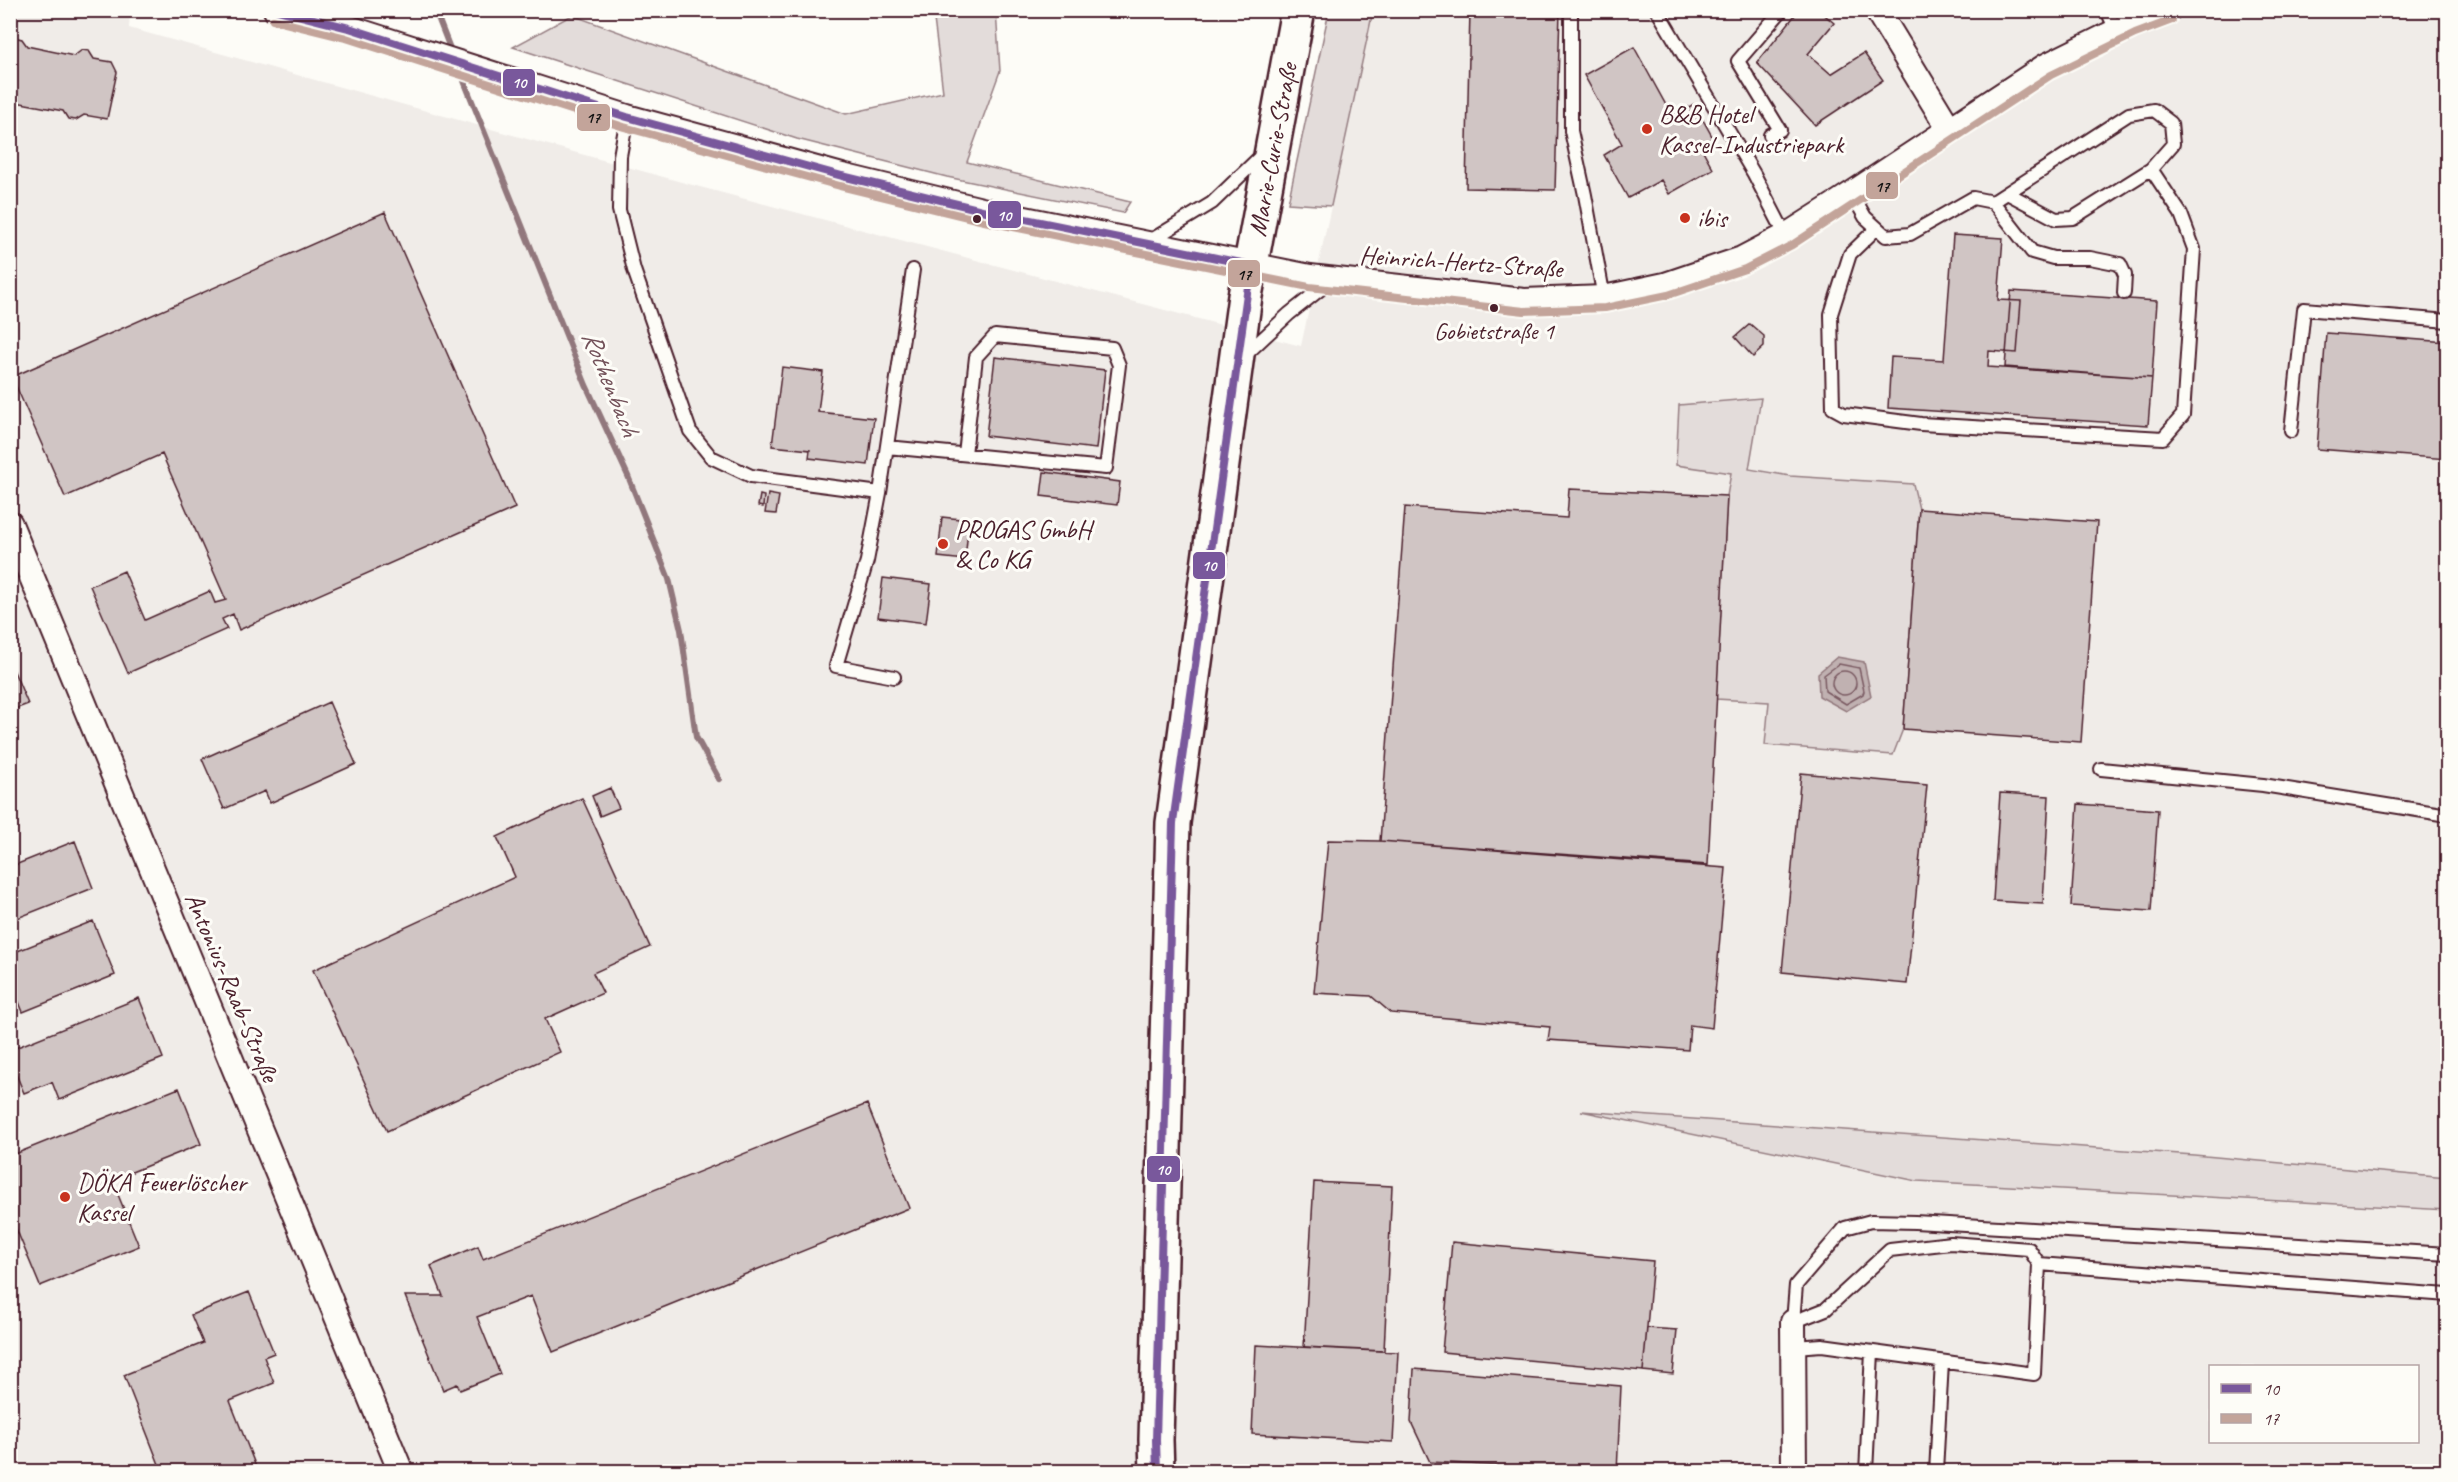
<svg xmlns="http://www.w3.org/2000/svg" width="2458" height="1482" font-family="Caveat,sans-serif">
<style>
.built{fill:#f0ece8;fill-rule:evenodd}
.green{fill:#e3dcda;stroke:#967e82;stroke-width:1.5}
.water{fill:#c0b1b1;stroke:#91777b;stroke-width:1.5}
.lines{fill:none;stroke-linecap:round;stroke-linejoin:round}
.shore{stroke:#795961;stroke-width:1.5}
.stream{stroke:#91777b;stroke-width:6}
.building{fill:#d0c5c4;stroke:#4a1f2b;stroke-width:1.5}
.service-casing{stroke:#4a1f2b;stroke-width:16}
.minor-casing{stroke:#4a1f2b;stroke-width:28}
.secondary-casing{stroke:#4a1f2b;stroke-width:38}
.service{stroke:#fdfcf7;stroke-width:12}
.minor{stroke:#fdfcf7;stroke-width:24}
.secondary{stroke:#fdfcf7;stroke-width:33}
.bus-1-casing{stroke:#fdfcf7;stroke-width:12}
.bus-2-casing{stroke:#fdfcf7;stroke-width:12}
.bus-1{stroke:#79589c;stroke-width:8}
.bus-2{stroke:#c3a49a;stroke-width:8}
.poi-dot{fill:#c8321e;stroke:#fdfcf7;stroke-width:2}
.bus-dot{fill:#4a1f2b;stroke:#fdfcf7;stroke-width:2}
.labels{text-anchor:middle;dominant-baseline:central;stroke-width:6;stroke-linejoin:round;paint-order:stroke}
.bus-label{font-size:24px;fill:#4a1f2b;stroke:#fdfcf7}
.poi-label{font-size:26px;fill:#4a1f2b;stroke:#fdfcf7;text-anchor:start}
.street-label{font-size:26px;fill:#4a1f2b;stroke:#fdfcf7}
.water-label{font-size:27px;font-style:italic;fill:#73525a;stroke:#fdfcf7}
.line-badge{stroke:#fdfcf7;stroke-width:2}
.badge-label{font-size:16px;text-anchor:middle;font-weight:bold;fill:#fff}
.pale-badge-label{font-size:16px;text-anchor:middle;font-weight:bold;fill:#111}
</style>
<rect width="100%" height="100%" fill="#fdfcf7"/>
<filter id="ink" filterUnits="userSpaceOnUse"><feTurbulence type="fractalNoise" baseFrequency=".0167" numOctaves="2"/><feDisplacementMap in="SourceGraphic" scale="12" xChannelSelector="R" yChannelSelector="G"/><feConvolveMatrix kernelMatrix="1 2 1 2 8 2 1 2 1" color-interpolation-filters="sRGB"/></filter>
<g filter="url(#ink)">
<path class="built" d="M 10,11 L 130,11 L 129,28 L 685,183 L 1301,346 L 1373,11 L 2447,11 L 2447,1471 L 11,1471 ZM 2210,1366 L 2418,1366 L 2418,1442 L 2210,1442 Z"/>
<path class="green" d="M 933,11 L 996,11 L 1000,71 L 967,162 L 1130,202 L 1123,213 L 947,177 L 797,139 L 513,47 L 572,15 L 846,114 L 943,92 Z
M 1329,11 L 1373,11 L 1331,206 L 1288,203 Z
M 1761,398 L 1749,469 L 1790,476 L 1913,484 L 1919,509 L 1903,729 L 1893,755 L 1765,745 L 1769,702 L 1716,699 L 1727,496 L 1731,473 L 1676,465 L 1679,405 Z
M 1581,1111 L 2194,1155 L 2447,1178 L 2447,1210 L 1917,1181 Z"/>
<path class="water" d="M 1837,657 L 1864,662 L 1871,696 L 1846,711 L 1819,696 L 1818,673 Z"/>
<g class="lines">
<path class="shore" d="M 1839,664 L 1859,668 L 1864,691 L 1863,694 L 1846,704 L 1825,691 L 1824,675 Z
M1832 683a12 12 0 1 1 24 0a12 12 0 1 1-24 0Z"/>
<path class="stream" d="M 435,10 L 453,56
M 460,71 L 586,385 L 628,476 L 669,579 L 681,630 L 696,737 L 719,779"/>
</g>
<path class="building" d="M 1470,10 L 1560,10 L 1555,190 L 1466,188 Z
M 1799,10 L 1819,10 L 1834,23 L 1808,54 L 1831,74 L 1864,53 L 1883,80 L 1815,125 L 1757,63 Z
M 14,37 L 22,39 L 27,46 L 74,56 L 82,50 L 89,51 L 94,59 L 112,62 L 117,72 L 107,119 L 84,115 L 76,120 L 68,119 L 63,111 L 16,102 L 10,105 L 10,40 Z
M 1634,47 L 1672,116 L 1694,104 L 1713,138 L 1700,145 L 1713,169 L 1669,194 L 1661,180 L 1628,198 L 1604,155 L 1622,144 L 1584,75 Z
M 385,212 L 515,508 L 239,630 L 233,614 L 222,619 L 227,629 L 128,673 L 90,586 L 124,571 L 145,620 L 210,591 L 215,603 L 226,600 L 162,454 L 65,497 L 12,377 Z
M 1953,235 L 2003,238 L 1998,300 L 2021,301 L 2017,353 L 1989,351 L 1988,367 L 2152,378 L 2148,425 L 1888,408 L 1891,357 L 1944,360 Z
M 2011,291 L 2157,301 L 2152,378 L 2005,367 Z
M 1750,324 L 1764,336 L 1764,347 L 1753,357 L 1735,337 Z
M 2326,333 L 2448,342 L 2448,459 L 2317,449 Z
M 995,357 L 1105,370 L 1096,449 L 986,436 Z
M 782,367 L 823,372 L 818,412 L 874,418 L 868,465 L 809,458 L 810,450 L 772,446 Z
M 1044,472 L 1120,482 L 1117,505 L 1041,496 Z
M 1569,489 L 1727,496 L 1708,865 L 1380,841 L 1405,507 L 1567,518 Z
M 768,494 L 779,496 L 776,514 L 765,513 Z
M 760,495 L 764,496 L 763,507 L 758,506 Z
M 1919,509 L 2097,522 L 2081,742 L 1903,729 Z
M 942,517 L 969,520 L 965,560 L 938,557 Z
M 883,578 L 931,584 L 926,623 L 878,617 Z
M 10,662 L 28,704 L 10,711 Z
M 329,702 L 356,764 L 270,803 L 265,791 L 224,809 L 202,759 Z
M 1801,773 L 1927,785 L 1907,984 L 1782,972 Z
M 610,788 L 619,808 L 600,816 L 592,796 Z
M 2000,793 L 2049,796 L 2043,904 L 1993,901 Z
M 582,798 L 650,947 L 593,973 L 603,993 L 545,1019 L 560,1052 L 387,1131 L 313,970 L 515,877 L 497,837 Z
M 2078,804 L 2158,810 L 2151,911 L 2071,906 Z
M 1328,840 L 1380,841 L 1726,868 L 1712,1028 L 1690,1025 L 1688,1050 L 1548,1040 L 1550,1027 L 1391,1013 L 1371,996 L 1314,993 Z
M 75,841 L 93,888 L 10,921 L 10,867 Z
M 93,921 L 115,975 L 23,1012 L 10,980 L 10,954 Z
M 139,998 L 163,1058 L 59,1100 L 52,1082 L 24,1093 L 10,1060 L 10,1050 Z
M 179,1088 L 201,1144 L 112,1180 L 139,1246 L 40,1286 L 10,1214 L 10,1156 Z
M 867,1104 L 909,1208 L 553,1352 L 531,1296 L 477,1317 L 500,1374 L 460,1390 L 457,1384 L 443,1390 L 405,1296 L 443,1296 L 431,1266 L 478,1246 L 483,1259 Z
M 1314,1182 L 1392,1186 L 1384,1351 L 1304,1347 Z
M 1452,1242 L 1653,1261 L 1643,1371 L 1442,1352 Z
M 249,1292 L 274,1353 L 264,1357 L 274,1383 L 230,1401 L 258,1472 L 162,1472 L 124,1375 L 203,1343 L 191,1315 Z
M 1647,1328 L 1677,1330 L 1673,1374 L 1643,1371 Z
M 1256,1345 L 1398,1352 L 1393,1442 L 1252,1434 Z
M 1414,1369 L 1621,1386 L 1617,1472 L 1430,1462 L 1411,1422 Z
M 1305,1469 L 1352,1472 L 1305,1472 Z"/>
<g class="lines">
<defs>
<path id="service" d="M 1571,10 L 1571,131 L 1585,195 L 1604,298
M 1657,10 L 1754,174 L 1786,236
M 2107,10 L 2116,31
M 627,117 L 620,156 L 619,210 L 634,270 L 690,431 L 711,457 L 751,476 L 880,493
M 1770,135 L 1780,130 L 1738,61 L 1782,10
M 1852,194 L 1865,217 L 1886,236 L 1910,234 L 1973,198 L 1993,202 L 2032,252 L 2053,258 L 2090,258 L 2120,264 L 2125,275 L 2124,293
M 1993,202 L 2129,114 L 2154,110 L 2171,123 L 2173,144 L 2151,169 L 2073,218 L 2056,219 L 2007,193
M 1877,228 L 1850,254 L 1831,314 L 1833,408 L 1844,414 L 1921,424 L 2163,438 L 2183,415 L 2194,249 L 2181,214 L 2151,169
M 1148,242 L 1212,203 L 1264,153
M 1243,357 L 1289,314 L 1332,280
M 2291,431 L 2304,309 L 2448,321
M 887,447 L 1106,468 L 1119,365 L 1112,348 L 995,336 L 976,357 L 965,454
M 894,677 L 836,666 L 867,561 L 880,493 L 913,270
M 2101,769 L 2263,785 L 2448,815
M 2039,1264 L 2448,1295
M 1794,1347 L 1822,1345 L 2034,1374 L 2039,1264 L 2029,1249 L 1951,1243 L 1890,1250 L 1826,1309 L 1793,1322 L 1796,1285 L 1845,1228 L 1871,1221 L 1915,1222 L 2448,1254
M 1866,1472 L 1872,1352
M 1936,1472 L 1942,1362"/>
<path id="minor" d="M 276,10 L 349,28 L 627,117 L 842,176 L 986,211 L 1310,277 L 1524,301 L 1604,298 L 1665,285 L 1742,259 L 1786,236 L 1838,203 L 2046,66 L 2131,24 L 2168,10
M 1877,10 L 1950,130
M 10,524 L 401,1472
M 1793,1322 L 1794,1472"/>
<g id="secondary">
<path id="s1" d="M 1157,1472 L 1156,1440 L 1173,823 L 1245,296 L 1298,10"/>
</g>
</defs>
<use href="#service" class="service-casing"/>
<use href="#minor" class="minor-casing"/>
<use href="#secondary" class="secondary-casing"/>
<use href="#service" class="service"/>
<use href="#minor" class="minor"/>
<use href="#secondary" class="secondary"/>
<defs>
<path id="bus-1" d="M 278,10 L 349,28 L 627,117 L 842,176 L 986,211 L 1251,265
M 1157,1472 L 1156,1440 L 1173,823 L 1251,265"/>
<path id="bus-2" d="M 273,20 L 346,38 L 624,127 L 840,186 L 984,221 L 1309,287 L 1524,311 L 1605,308 L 1668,295 L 1745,269 L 1792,245 L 2051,75 L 2135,34 L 2172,20"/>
</defs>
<use href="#bus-1" class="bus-1-casing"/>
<use href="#bus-2" class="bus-2-casing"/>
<use href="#bus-1" class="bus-1"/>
<use href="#bus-2" class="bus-2"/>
</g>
</g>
<g class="poi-dot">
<circle cx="1647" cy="129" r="6"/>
<circle cx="1685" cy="218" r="6"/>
<circle cx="943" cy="544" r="6"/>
<circle cx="65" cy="1197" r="6"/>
</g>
<g class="bus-dot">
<circle cx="977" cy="219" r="5"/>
<circle cx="1494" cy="308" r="5"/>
</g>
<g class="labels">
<g class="bus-label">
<text x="1494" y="331">Gobietstraße 1</text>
</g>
<g class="poi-label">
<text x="1659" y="114">B&amp;B Hotel<tspan x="1659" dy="30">Kassel-Industriepark</tspan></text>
<text x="1697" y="218">ibis</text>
<text x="955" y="529">PROGAS GmbH<tspan x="955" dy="30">&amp; Co KG</tspan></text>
<text x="77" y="1182">DÖKA Feuerlöscher<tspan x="77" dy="30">Kassel</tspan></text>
</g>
<g class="street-label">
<text stroke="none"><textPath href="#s1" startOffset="1330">Marie-Curie-Straße</textPath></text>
<text transform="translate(1461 262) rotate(4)">Heinrich-Hertz-Straße</text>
<text transform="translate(232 987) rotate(67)">Antonius-Raab-Straße</text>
</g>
<g class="water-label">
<text transform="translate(611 383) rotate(68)">Rothenbach</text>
</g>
</g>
<g class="line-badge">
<rect x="502" y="68" width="34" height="29" rx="6" fill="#79589c"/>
<rect x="576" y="103" width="35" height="29" rx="6" fill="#c3a49a"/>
<rect x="1865" y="171" width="34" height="29" rx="6" fill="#c3a49a"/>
<rect x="987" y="200" width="35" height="29" rx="6" fill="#79589c"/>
<rect x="1227" y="259" width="34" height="29" rx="6" fill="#c3a49a"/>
<rect x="1192" y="551" width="34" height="29" rx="6" fill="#79589c"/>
<rect x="1146" y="1155" width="35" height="28" rx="6" fill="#79589c"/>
</g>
<g class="badge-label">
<text x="519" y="88">10</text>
<text x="1004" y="221">10</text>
<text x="1209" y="571">10</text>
<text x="1163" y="1175">10</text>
</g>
<g class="pale-badge-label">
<text x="593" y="123">17</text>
<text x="1882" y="192">17</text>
<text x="1244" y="280">17</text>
</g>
<rect width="2458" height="1482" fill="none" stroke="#fdfcf7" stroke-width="36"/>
<rect x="18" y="18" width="2422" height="1446" fill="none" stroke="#4a1f2b" stroke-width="2" filter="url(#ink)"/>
<rect x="2209" y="1365" width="210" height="78" fill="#fdfcf7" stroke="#b5a4a5" stroke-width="1.5"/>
<rect x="2221" y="1384" width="30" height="9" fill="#79589c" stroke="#b5a4a5" stroke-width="1.5"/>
<text x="2263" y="1395" font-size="18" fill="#4a1f2b">10</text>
<rect x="2221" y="1414" width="30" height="9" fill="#c3a49a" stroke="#b5a4a5" stroke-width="1.5"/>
<text x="2263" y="1425" font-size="18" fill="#4a1f2b">17</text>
</svg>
